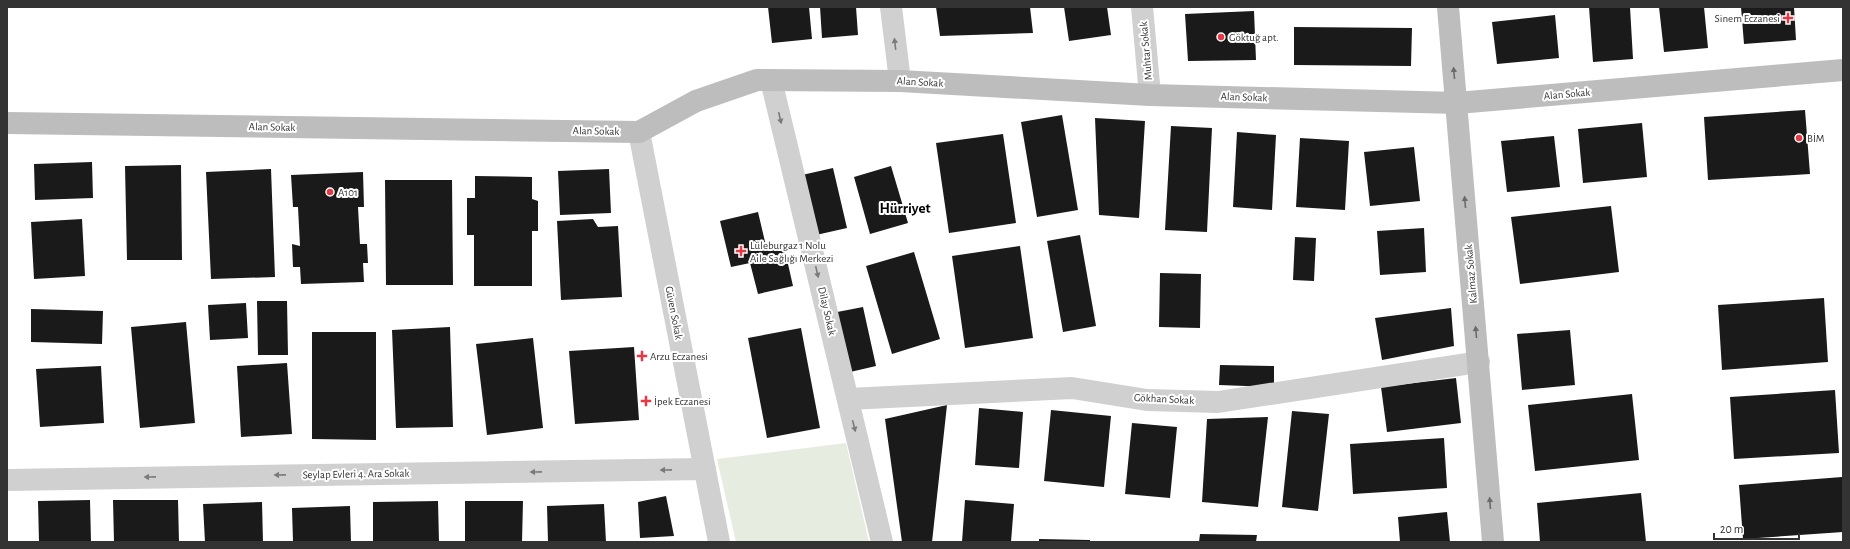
<svg xmlns="http://www.w3.org/2000/svg" width="1850" height="549" font-family="'Alegreya Sans',sans-serif">
<style>
.green{fill:#e6ecdf}
.building{fill:#1a1a1a}
.lines{fill:none;stroke-linecap:round;stroke-linejoin:round}
.street{stroke:#d0d0d0;stroke-width:22}
.secondary{stroke:#bdbdbd;stroke-width:22}
.oneway{fill:#7a7a7a}
.oneway2{fill:#6a6a6a}
.poi-dot{fill:#e63946;stroke:#fff;stroke-width:1.5}
.labels{text-anchor:middle;dominant-baseline:central;stroke-width:4;stroke-linejoin:round;paint-order:stroke}
.poi-label{font-size:11px;fill:#333;stroke:#fff;text-anchor:start}
.street-label{font-size:11px;fill:#333;stroke:#fff}
.district-label{font-size:15px;font-weight:bold;fill:#000;stroke:#fff}
</style>
<rect width="100%" height="100%" fill="#fff"/>
<path class="green" d="M 846,443 L 869,542 L 736,542 L 717,459 Z"/>
<path class="building" d="M 768,7 L 809,7 L 812,39 L 772,43 Z
M 820,7 L 856,7 L 858,35 L 822,38 Z
M 936,7 L 1030,7 L 1033,33 L 940,36 Z
M 1064,7 L 1107,7 L 1111,35 L 1069,41 Z
M 1589,7 L 1630,7 L 1633,59 L 1593,62 Z
M 1659,7 L 1704,7 L 1708,48 L 1664,52 Z
M 1741,7 L 1794,7 L 1796,40 L 1744,44 Z
M 1254,11 L 1256,60 L 1188,61 L 1185,14 Z
M 1555,15 L 1559,58 L 1497,64 L 1492,22 Z
M 1294,27 L 1412,28 L 1411,66 L 1294,65 Z
M 1805,110 L 1810,174 L 1708,180 L 1704,117 Z
M 1062,115 L 1078,210 L 1037,217 L 1021,122 Z
M 1095,118 L 1145,121 L 1139,218 L 1099,215 Z
M 1642,123 L 1647,177 L 1583,183 L 1578,129 Z
M 1171,126 L 1212,128 L 1207,232 L 1165,230 Z
M 1237,132 L 1276,135 L 1272,210 L 1233,207 Z
M 1003,134 L 1016,223 L 949,233 L 936,143 Z
M 1554,136 L 1560,187 L 1507,192 L 1501,141 Z
M 1300,138 L 1349,141 L 1345,210 L 1296,207 Z
M 1414,147 L 1420,201 L 1370,206 L 1364,152 Z
M 92,162 L 93,198 L 35,200 L 34,164 Z
M 181,165 L 182,260 L 127,260 L 125,166 Z
M 891,166 L 908,223 L 870,234 L 854,177 Z
M 833,168 L 847,228 L 816,235 L 802,175 Z
M 271,169 L 275,277 L 211,279 L 206,172 Z
M 609,169 L 611,213 L 560,215 L 558,171 Z
M 363,172 L 364,207 L 358,207 L 360,244 L 367,244 L 368,263 L 363,263 L 364,282 L 301,284 L 300,267 L 293,267 L 292,244 L 300,246 L 298,207 L 293,207 L 291,175 Z
M 475,176 L 532,177 L 532,199 L 538,201 L 538,231 L 532,231 L 532,286 L 474,286 L 474,235 L 467,235 L 467,198 L 475,198 Z
M 385,180 L 452,180 L 453,285 L 386,285 Z
M 1611,206 L 1619,272 L 1520,284 L 1511,217 Z
M 758,212 L 766,246 L 783,242 L 793,286 L 758,294 L 750,263 L 731,267 L 720,221 Z
M 82,219 L 85,276 L 34,279 L 31,222 Z
M 593,219 L 598,227 L 618,226 L 622,297 L 561,300 L 557,221 Z
M 1424,228 L 1426,272 L 1380,275 L 1377,231 Z
M 1080,235 L 1096,326 L 1063,332 L 1047,241 Z
M 1295,237 L 1316,238 L 1314,281 L 1293,280 Z
M 1020,246 L 1033,338 L 965,348 L 952,256 Z
M 914,252 L 940,339 L 892,354 L 866,266 Z
M 1160,273 L 1201,274 L 1200,328 L 1159,327 Z
M 1824,298 L 1828,362 L 1722,370 L 1718,305 Z
M 257,301 L 287,301 L 288,355 L 258,355 Z
M 246,303 L 248,338 L 210,340 L 208,305 Z
M 863,307 L 876,366 L 846,373 L 832,313 Z
M 1451,308 L 1454,346 L 1382,360 L 1375,318 Z
M 31,309 L 103,311 L 102,344 L 31,342 Z
M 186,322 L 195,423 L 140,428 L 131,327 Z
M 450,327 L 453,427 L 396,428 L 392,330 Z
M 801,328 L 820,428 L 767,438 L 748,338 Z
M 1570,330 L 1575,385 L 1522,390 L 1517,334 Z
M 312,332 L 376,332 L 376,440 L 312,439 Z
M 533,338 L 543,428 L 487,435 L 476,344 Z
M 634,347 L 639,420 L 575,424 L 569,351 Z
M 287,363 L 292,434 L 241,437 L 237,366 Z
M 1220,365 L 1274,366 L 1274,387 L 1219,385 Z
M 101,366 L 104,423 L 40,427 L 36,369 Z
M 1456,378 L 1461,423 L 1387,432 L 1381,387 Z
M 1835,390 L 1839,453 L 1734,459 L 1730,397 Z
M 1632,394 L 1639,460 L 1535,471 L 1528,405 Z
M 947,405 L 932,542 L 902,542 L 885,419 Z
M 979,408 L 1023,412 L 1019,468 L 975,465 Z
M 1051,410 L 1111,416 L 1104,487 L 1044,481 Z
M 1292,411 L 1329,414 L 1318,511 L 1282,507 Z
M 1268,417 L 1258,507 L 1202,502 L 1207,419 Z
M 1132,423 L 1177,427 L 1170,498 L 1125,494 Z
M 1444,438 L 1447,488 L 1353,494 L 1350,444 Z
M 1842,477 L 1843,532 L 1743,539 L 1739,485 Z
M 1641,493 L 1646,542 L 1540,542 L 1537,503 Z
M 666,496 L 674,536 L 640,538 L 638,502 Z
M 90,500 L 91,542 L 39,542 L 38,501 Z
M 113,500 L 178,500 L 179,542 L 114,542 Z
M 965,500 L 1014,504 L 1011,542 L 962,542 Z
M 438,501 L 439,542 L 373,542 L 373,502 Z
M 465,501 L 523,501 L 522,542 L 465,542 Z
M 262,502 L 263,542 L 205,542 L 203,504 Z
M 604,504 L 606,542 L 548,542 L 547,506 Z
M 350,506 L 351,542 L 293,542 L 292,508 Z
M 1447,512 L 1450,542 L 1400,542 L 1398,517 Z
M 1200,534 L 1257,535 L 1256,542 L 1199,542 Z
M 1039,539 L 1090,540 L 1090,542 L 1039,542 Z"/>
<g class="lines">
<path class="street" d="M 891,7 L 900,81
M 1142,7 L 1150,95
M 771,80 L 882,542
M 639,132 L 719,542
M 848,399 L 1072,388 L 1147,400 L 1218,402 L 1479,362
M 7,480 L 705,469"/>
<path class="secondary" d="M 1448,7 L 1493,542
M 7,123 L 639,132 L 696,101 L 757,80 L 900,81 L 1150,95 L 1457,103 L 1843,70"/>
</g>
<defs><path id="oneway-solid" d="M-6-.8H1V-3.2L6.5 0L1 3.2V.8H-6Z"/></defs>
<g class="oneway">
<use href="#oneway-solid" transform="translate(895 44) rotate(-97)"/>
<use href="#oneway-solid" transform="translate(780 118) rotate(77)"/>
<use href="#oneway-solid" transform="translate(817 272) rotate(77)"/>
<use href="#oneway-solid" transform="translate(854 426) rotate(76)"/>
<use href="#oneway-solid" transform="translate(666 470) rotate(179)"/>
<use href="#oneway-solid" transform="translate(536 472) rotate(179)"/>
<use href="#oneway-solid" transform="translate(280 475) rotate(179)"/>
<use href="#oneway-solid" transform="translate(150 477) rotate(179)"/>
</g>
<g class="oneway2">
<use href="#oneway-solid" transform="translate(1454 73) rotate(-95)"/>
<use href="#oneway-solid" transform="translate(1465 202) rotate(-95)"/>
<use href="#oneway-solid" transform="translate(1476 332) rotate(-95)"/>
<use href="#oneway-solid" transform="translate(1490 503) rotate(-94)"/>
</g>
<g class="poi-dot">
<path d="M1786 12h4v4h4v4h-4v4h-4v-4h-4v-4h4z"/>
<circle cx="1221" cy="37" r="4"/>
<circle cx="1799" cy="138" r="4"/>
<circle cx="330" cy="192" r="4"/>
<path d="M739 245h4v4h4v4h-4v4h-4v-4h-4v-4h4z"/>
<path d="M640 350h4v4h4v4h-4v4h-4v-4h-4v-4h4z"/>
<path d="M644 395h4v4h4v4h-4v4h-4v-4h-4v-4h4z"/>
</g>
<g class="labels">
<g class="poi-label">
<text x="1780" y="18" text-anchor="end">Sinem Eczanesi</text>
<text x="1229" y="37">Göktuğ apt.</text>
<text x="1807" y="138">BİM</text>
<text x="338" y="192">A101</text>
<text x="750" y="245">Lüleburgaz 1 Nolu<tspan x="750" dy="13">Aile Sağlığı Merkezi</tspan></text>
<text x="650" y="356">Arzu Eczanesi</text>
<text x="654" y="401">İpek Eczanesi</text>
</g>
<g class="street-label">
<text transform="translate(1146 51) rotate(-95)">Muhtar Sokak</text>
<text transform="translate(920 82) rotate(3)">Alan Sokak</text>
<text transform="translate(1567 94) rotate(-5)">Alan Sokak</text>
<text transform="translate(1244 97) rotate(2)">Alan Sokak</text>
<text transform="translate(272 127) rotate(1)">Alan Sokak</text>
<text transform="translate(596 131) rotate(1)">Alan Sokak</text>
<text transform="translate(1471 274) rotate(-95)">Kalmaz Sokak</text>
<text transform="translate(827 311) rotate(77)">Dilay Sokak</text>
<text transform="translate(674 313) rotate(79)">Güven Sokak</text>
<text transform="translate(1164 399) rotate(3)">Gökhan Sokak</text>
<text transform="translate(356 474) rotate(-1)">Seylap Evleri 4. Ara Sokak</text>
</g>
<g class="district-label">
<text x="905" y="208">Hürriyet</text>
</g>
</g>
<rect width="1850" height="549" fill="none" stroke="#333333" stroke-width="16"/>
<path d="M1714 533v6h85v-6" fill="none" stroke="#333333" stroke-width="2"/>
<text x="1720" y="533" font-size="12" fill="#333333" stroke="#ffffff" stroke-width="3" paint-order="stroke">20 m</text>
</svg>
